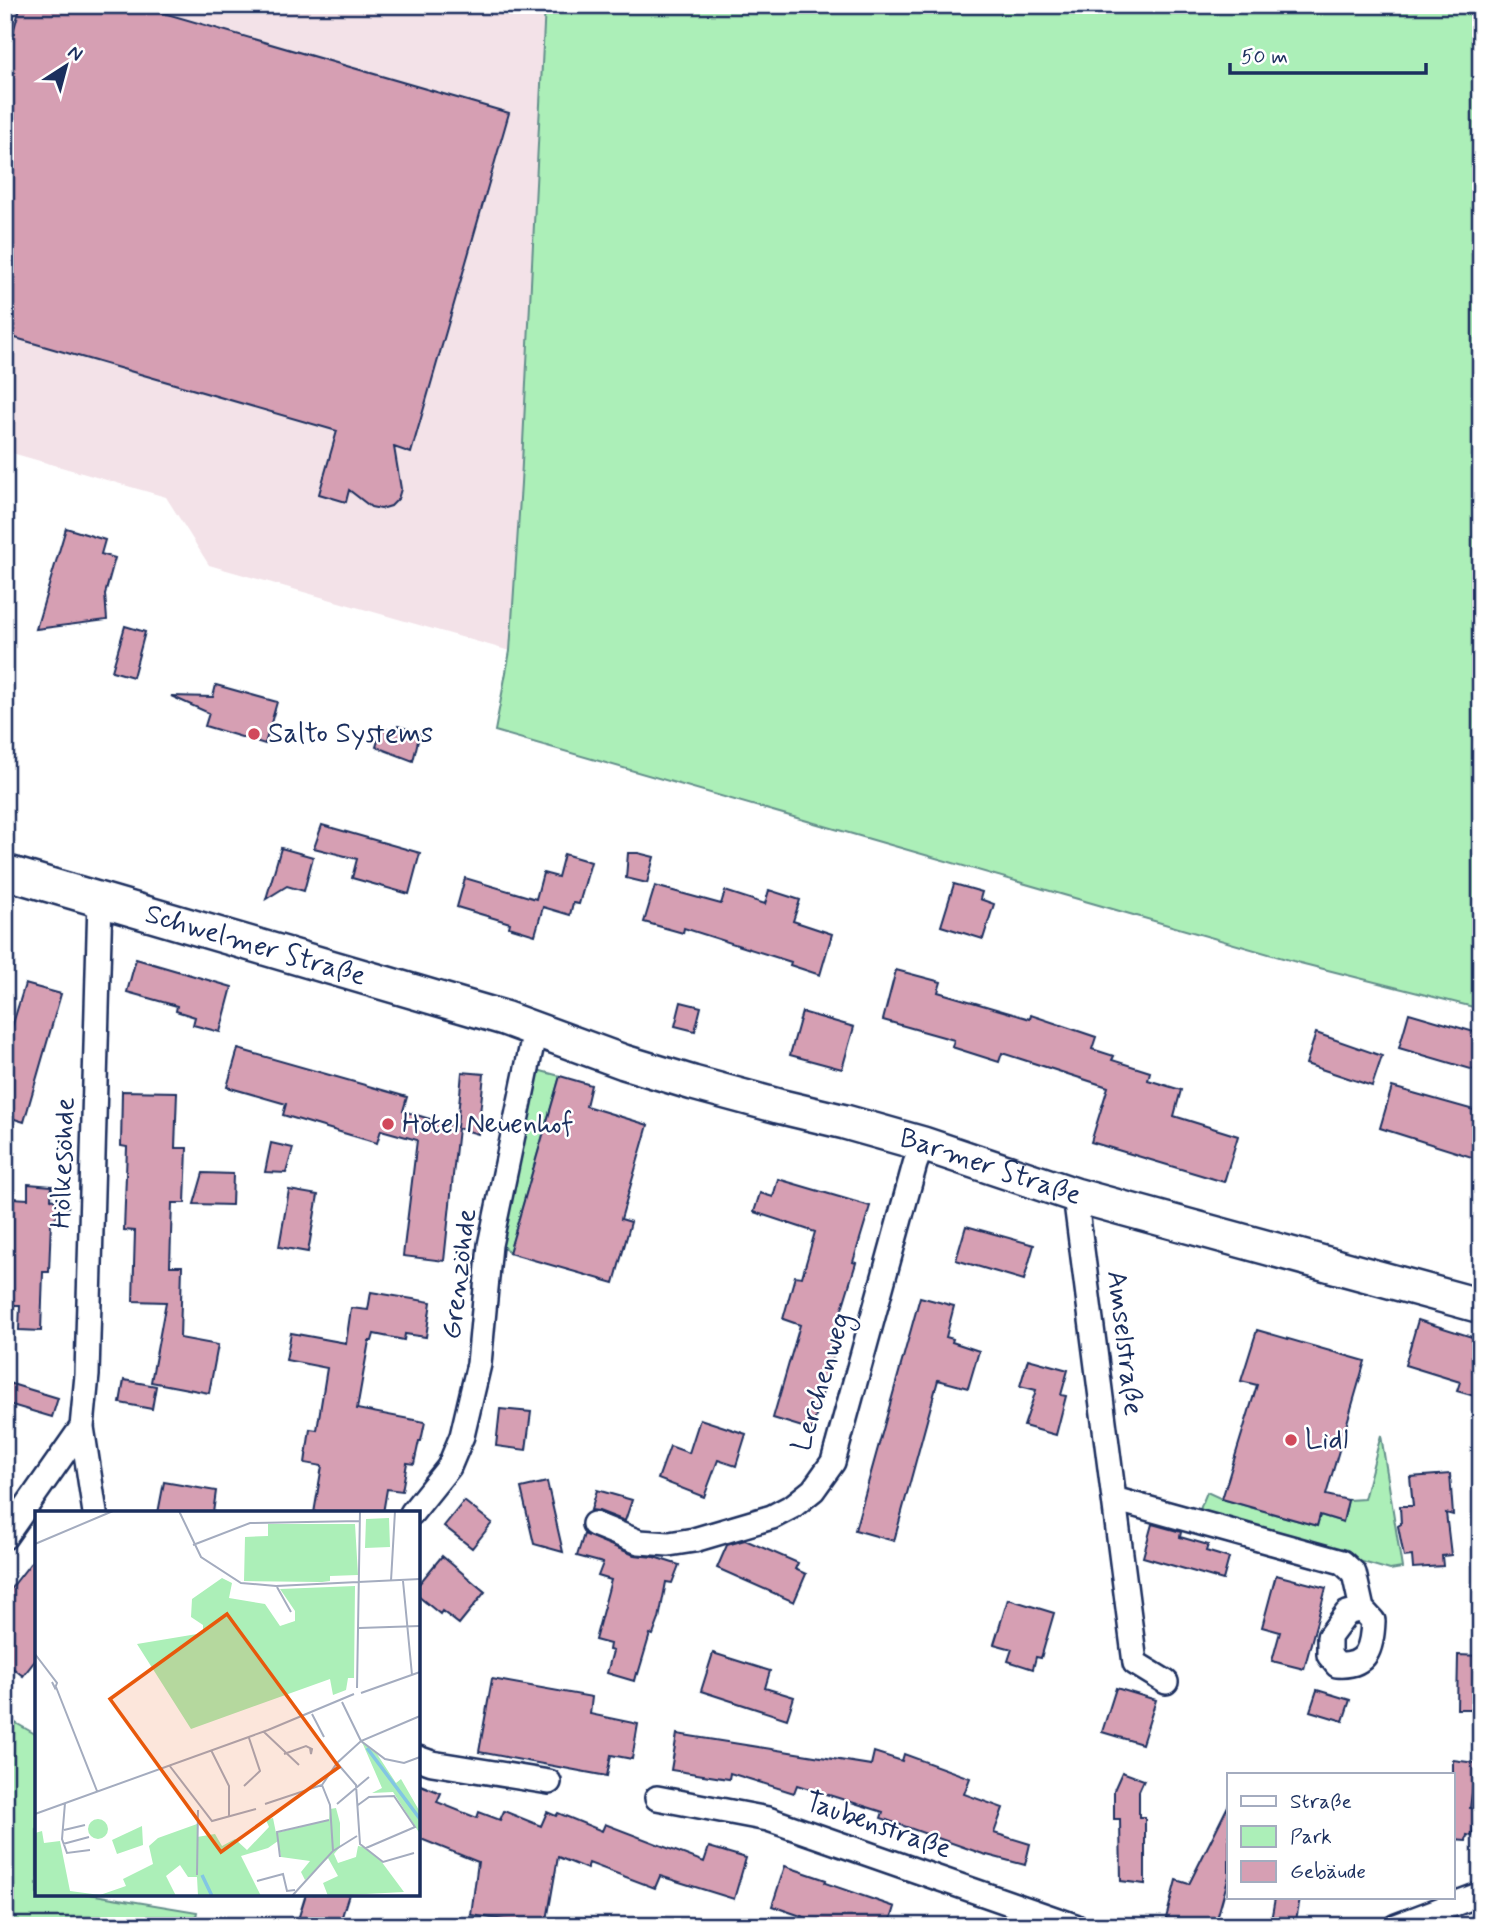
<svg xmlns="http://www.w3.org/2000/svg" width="1486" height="1931" font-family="Mynerve,sans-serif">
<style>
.built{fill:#f3e2e8}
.green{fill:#acefb8;stroke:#648f8b;stroke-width:2}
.building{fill:#d69fb3;stroke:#1b2f5e;stroke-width:2}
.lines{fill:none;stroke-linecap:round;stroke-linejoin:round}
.street-casing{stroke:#1b2f5e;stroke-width:28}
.secondary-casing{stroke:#1b2f5e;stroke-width:38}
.street{stroke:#fff;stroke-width:23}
.secondary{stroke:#fff;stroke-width:33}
.poi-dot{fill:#d1495b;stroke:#fff;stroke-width:2.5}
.labels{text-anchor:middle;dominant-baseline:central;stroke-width:5;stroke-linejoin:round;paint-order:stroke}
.poi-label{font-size:28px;fill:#1b2f5e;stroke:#fff;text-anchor:start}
.street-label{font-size:28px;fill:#1b2f5e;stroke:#fff}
.inset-river{fill:none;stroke:#82c6e3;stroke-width:3.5}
.inset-road{fill:none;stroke:#a4acbf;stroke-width:2}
.view{fill:#e8590c;fill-opacity:0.15;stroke:#e8590c;stroke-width:3.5}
.inset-edge{fill:none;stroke:#1b2f5e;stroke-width:3.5}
</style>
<rect width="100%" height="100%" fill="#fff"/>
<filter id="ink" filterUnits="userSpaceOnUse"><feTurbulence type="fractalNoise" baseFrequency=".0143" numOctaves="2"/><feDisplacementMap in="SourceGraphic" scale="14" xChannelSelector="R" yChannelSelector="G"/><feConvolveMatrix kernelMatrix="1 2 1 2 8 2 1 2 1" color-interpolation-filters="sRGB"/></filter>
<g filter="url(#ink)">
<path class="built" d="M 5,5 L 545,5 L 521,483 L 510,651 L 209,565 L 166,497 L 5,451 Z"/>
<path class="green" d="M 545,5 L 1164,5 L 1175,13 L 1181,5 L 1481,5 L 1481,1009 L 1300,963 L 495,731 L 510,651 L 521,483 Z
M 537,1070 L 560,1076 L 509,1253 L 501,1244 Z
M 1381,1435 L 1402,1568 L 1390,1570 L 1198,1514 L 1207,1492 L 1222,1499 L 1317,1526 L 1320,1515 L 1343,1522 L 1348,1500 L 1364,1499 Z
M 5,1717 L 37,1735 L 37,1894 L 89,1894 L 197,1912 L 194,1926 L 5,1926 Z"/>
<path class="building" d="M 21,5 L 136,5 L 509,113 L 411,453 L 394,447 L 401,489 L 398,499 L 391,506 L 381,509 L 371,507 L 349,490 L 346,502 L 319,494 L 337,431 L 5,335 L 5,59 Z
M 66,528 L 105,540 L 101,554 L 115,558 L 105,594 L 107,620 L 36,629 Z
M 125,626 L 145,632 L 133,677 L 112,671 Z
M 216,685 L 277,702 L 265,744 L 205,726 L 209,713 L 171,696 L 213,697 Z
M 398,726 L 420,733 L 413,761 L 376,747 L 382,728 L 396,732 Z
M 322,825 L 420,853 L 409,894 L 352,878 L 357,859 L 314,848 Z
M 281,848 L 313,857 L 304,891 L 287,886 L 266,899 Z
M 628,853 L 638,853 L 654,857 L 647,883 L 626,878 Z
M 564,854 L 591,862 L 579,904 L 573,903 L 570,915 L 543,907 L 535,935 L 509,927 L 510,923 L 457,907 L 465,878 L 536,899 L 543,873 L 558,877 Z
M 954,884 L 982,892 L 980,899 L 994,904 L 983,939 L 941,926 Z
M 655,886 L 721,904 L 725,891 L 765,904 L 769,890 L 800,900 L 793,921 L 832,934 L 820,975 L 790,965 L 791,962 L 684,928 L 683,933 L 644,922 Z
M 136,959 L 232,987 L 220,1032 L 193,1025 L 195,1017 L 176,1011 L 177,1006 L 127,992 Z
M 896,970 L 941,982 L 938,992 L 1030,1019 L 1031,1015 L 1096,1037 L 1092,1049 L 1114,1056 L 1112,1060 L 1150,1072 L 1148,1080 L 1181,1090 L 1174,1116 L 1238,1136 L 1224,1182 L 1091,1142 L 1108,1087 L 1002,1053 L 999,1062 L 952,1047 L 954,1040 L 883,1020 Z
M 25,984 L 61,994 L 24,1122 L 5,1116 L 5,1050 Z
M 681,1002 L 701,1007 L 695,1031 L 675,1026 Z
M 802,1012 L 854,1027 L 842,1069 L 790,1055 Z
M 1409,1013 L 1481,1034 L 1481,1072 L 1399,1048 Z
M 1316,1033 L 1382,1056 L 1372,1086 L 1306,1064 Z
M 238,1049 L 407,1097 L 403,1111 L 457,1127 L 462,1072 L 484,1074 L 478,1134 L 458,1128 L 444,1261 L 403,1256 L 417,1140 L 381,1130 L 377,1143 L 283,1115 L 286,1104 L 227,1087 Z
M 560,1076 L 591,1085 L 586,1106 L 648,1125 L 621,1219 L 631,1222 L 614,1283 L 509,1253 Z
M 1392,1087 L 1481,1112 L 1481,1160 L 1380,1128 Z
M 122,1091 L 177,1092 L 175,1148 L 187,1148 L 185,1203 L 172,1203 L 170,1266 L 182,1266 L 180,1338 L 218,1345 L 209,1393 L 151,1382 L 166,1302 L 133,1301 L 135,1231 L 124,1230 L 127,1147 L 121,1146 Z
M 271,1143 L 293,1148 L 286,1173 L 265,1172 Z
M 203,1173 L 233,1174 L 232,1205 L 194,1204 Z
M 778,1179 L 870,1206 L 853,1262 L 856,1263 L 830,1348 L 835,1349 L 812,1430 L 773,1418 L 800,1325 L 783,1319 L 795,1276 L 802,1277 L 815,1232 L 754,1212 L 760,1193 L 773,1197 Z
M 28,1184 L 52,1186 L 51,1199 L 68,1207 L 51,1221 L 49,1272 L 43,1272 L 41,1331 L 19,1330 L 20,1305 L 5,1305 L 5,1279 L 10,1279 L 12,1198 L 28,1199 Z
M 289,1190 L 318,1195 L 308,1252 L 279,1247 Z
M 966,1226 L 1034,1245 L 1024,1280 L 956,1260 Z
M 371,1292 L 431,1302 L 426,1337 L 405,1334 L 404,1340 L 374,1334 L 372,1341 L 369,1341 L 357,1409 L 425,1422 L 421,1441 L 419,1441 L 414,1464 L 407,1463 L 402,1491 L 387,1489 L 383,1513 L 314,1513 L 322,1466 L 305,1463 L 310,1429 L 317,1430 L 327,1368 L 286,1360 L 291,1333 L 346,1343 L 351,1308 L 368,1310 Z
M 920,1297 L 954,1306 L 946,1337 L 953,1339 L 952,1342 L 979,1351 L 968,1388 L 938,1380 L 894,1541 L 855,1530 Z
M 1418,1320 L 1475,1338 L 1477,1331 L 1481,1332 L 1481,1398 L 1457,1391 L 1460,1382 L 1405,1365 Z
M 1257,1330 L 1365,1361 L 1326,1495 L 1348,1500 L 1343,1522 L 1320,1515 L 1317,1526 L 1222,1499 L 1257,1385 L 1241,1381 Z
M 1028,1359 L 1068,1370 L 1061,1395 L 1066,1396 L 1056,1435 L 1024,1426 L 1036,1390 L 1020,1386 Z
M 124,1380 L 156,1386 L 152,1409 L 120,1403 Z
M 5,1382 L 58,1398 L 52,1417 L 5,1403 Z
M 500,1409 L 531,1412 L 526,1450 L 496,1446 Z
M 700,1419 L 746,1434 L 736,1466 L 718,1460 L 704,1497 L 658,1479 L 670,1446 L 689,1453 Z
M 1450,1474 L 1453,1515 L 1446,1513 L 1451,1555 L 1442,1556 L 1443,1566 L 1413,1568 L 1412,1556 L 1404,1557 L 1398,1526 L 1401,1524 L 1400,1506 L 1413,1506 L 1410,1477 Z
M 164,1482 L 216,1491 L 213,1513 L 158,1513 Z
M 547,1482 L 563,1552 L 534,1544 L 521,1488 Z
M 597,1490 L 632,1500 L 625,1521 L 599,1511 L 591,1510 Z
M 464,1501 L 492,1523 L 472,1548 L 444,1526 Z
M 1152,1524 L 1181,1532 L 1180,1537 L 1208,1545 L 1206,1551 L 1229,1558 L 1223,1580 L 1143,1557 Z
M 584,1534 L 634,1555 L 654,1557 L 679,1565 L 672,1583 L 666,1582 L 659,1619 L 653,1635 L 650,1634 L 638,1674 L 636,1673 L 634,1681 L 607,1673 L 613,1651 L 609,1650 L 610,1644 L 595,1640 L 611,1580 L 598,1576 L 603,1563 L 577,1556 Z
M 745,1540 L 798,1563 L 795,1569 L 806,1574 L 794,1602 L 717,1568 L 727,1545 Z
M 37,1555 L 37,1658 L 23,1676 L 5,1662 L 5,1596 Z
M 442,1556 L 485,1592 L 459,1624 L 442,1611 L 440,1614 L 418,1596 L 418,1585 Z
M 1276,1575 L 1326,1588 L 1304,1669 L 1272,1661 L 1280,1632 L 1262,1627 Z
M 1008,1599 L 1054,1613 L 1041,1658 L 1036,1657 L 1033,1669 L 1008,1661 L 1012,1649 L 994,1644 Z
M 713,1653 L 770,1671 L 765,1688 L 794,1697 L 787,1719 L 701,1691 Z
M 1458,1655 L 1481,1656 L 1481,1709 L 1457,1709 Z
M 492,1679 L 592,1697 L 590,1714 L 638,1724 L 632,1759 L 611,1755 L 607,1776 L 479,1752 Z
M 1116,1688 L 1156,1700 L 1142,1744 L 1102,1732 Z
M 1317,1690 L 1350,1700 L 1343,1721 L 1310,1711 Z
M 677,1734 L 871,1765 L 874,1752 L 902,1761 L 904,1754 L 970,1778 L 964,1794 L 1003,1808 L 994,1833 L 1030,1844 L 1025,1865 L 983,1854 L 881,1818 L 883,1812 L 797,1785 L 794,1793 L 730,1773 L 729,1779 L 671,1770 Z
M 1453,1760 L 1476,1763 L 1470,1808 L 1476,1809 L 1472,1836 L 1467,1835 L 1466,1841 L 1453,1840 Z
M 1122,1772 L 1144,1780 L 1139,1791 L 1139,1817 L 1145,1817 L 1145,1884 L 1121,1881 L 1120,1819 L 1114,1819 L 1114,1790 Z
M 418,1784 L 441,1793 L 437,1802 L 477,1818 L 479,1812 L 500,1820 L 504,1811 L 541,1826 L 547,1812 L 556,1816 L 558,1813 L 602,1831 L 605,1824 L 704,1862 L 709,1847 L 746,1858 L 734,1899 L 660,1876 L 655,1888 L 589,1863 L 587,1869 L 558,1857 L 546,1926 L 524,1926 L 525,1923 L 471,1915 L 478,1862 L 421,1839 L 418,1845 Z
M 1229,1804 L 1229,1876 L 1215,1926 L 1164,1926 L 1176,1880 L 1189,1884 Z
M 785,1866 L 826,1880 L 825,1883 L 895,1907 L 889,1926 L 830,1926 L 772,1906 Z
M 306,1894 L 349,1894 L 339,1926 L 296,1926 Z
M 1275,1898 L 1300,1898 L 1295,1926 L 1270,1926 Z"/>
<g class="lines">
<defs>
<path id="street" d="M 1075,1195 L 1135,1663 L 1166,1682
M 1114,1499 L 1342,1562 L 1354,1573 L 1362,1609 L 1373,1621 C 1372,1647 1368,1667 1337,1665 L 1329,1655 L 1329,1637 L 1347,1613 L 1362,1609
M 95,1513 L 82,1427 L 87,1375 L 100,899
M 412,1513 L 449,1467 L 462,1436 L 479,1364 L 490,1245 L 535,1030
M 594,1524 L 639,1542 L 669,1544 L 694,1540 L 772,1517 L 793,1506 L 813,1490 L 833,1462 L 915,1164 L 923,1144
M 5,1537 L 82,1427
M 418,1758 L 432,1763 L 549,1782
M 657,1798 L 768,1819 L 1075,1926
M 1396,1926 L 1481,1894"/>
<g id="secondary">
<path id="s1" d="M 5,872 L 504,1018 L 624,1062 L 693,1083 L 778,1106 L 845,1122 L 923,1144 L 1075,1195 L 1122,1208 L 1481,1306"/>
</g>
</defs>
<use href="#street" class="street-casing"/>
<use href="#secondary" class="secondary-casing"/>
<use href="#street" class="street"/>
<use href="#secondary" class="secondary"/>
</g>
</g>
<g class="poi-dot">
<circle cx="254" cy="734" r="7"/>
<circle cx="388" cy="1124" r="7"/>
<circle cx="1291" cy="1440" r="7"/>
</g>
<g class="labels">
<g class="poi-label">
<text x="268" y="734">Salto Systems</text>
<text x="402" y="1124">Hotel Neuenhof</text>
<text x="1305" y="1440">Lidl</text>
</g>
<g class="street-label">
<text stroke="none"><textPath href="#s1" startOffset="261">Schwelmer Straße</textPath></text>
<text transform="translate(64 1163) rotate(-88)">Hölkesöhde</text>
<text stroke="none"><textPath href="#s1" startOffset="1029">Barmer Straße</textPath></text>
<text transform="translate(460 1274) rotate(-83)">Grenzöhde</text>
<text transform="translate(1124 1343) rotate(83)">Amselstraße</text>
<text transform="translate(822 1382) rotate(-73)">Lerchenweg</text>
<text transform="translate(878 1826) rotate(19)">Taubenstraße</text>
</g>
</g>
<g transform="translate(35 1511)">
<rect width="385" height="385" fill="#fff"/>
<path d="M 354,7 L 355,36 L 330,37 L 331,8 ZM 233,13 L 320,13 L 323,64 L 295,65 L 295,70 L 287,71 L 209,70 L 210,26 L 233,25 ZM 187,67 L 197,72 L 194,87 L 230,93 L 245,115 L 260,110 L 260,100 L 245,78 L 320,75 L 319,167 L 313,167 L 311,179 L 298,184 L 295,168 L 156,218 L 102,133 L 168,122 L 168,114 L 156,106 L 157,88 ZM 327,231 L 342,243 L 361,272 L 366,268 L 385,301 L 385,323 L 358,281 L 337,282 L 347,277 ZM 301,297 L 305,312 L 305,336 L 299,343 L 303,352 L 321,346 L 323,335 L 329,336 L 346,350 L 369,381 L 293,385 L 288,372 L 303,365 L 293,347 L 270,369 L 266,361 L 275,350 L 246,346 L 243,330 L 233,337 L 206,345 L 226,385 L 163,385 L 162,366 L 153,366 L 145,354 L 131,365 L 141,385 L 0,385 L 0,322 L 7,320 L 9,332 L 25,330 L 35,380 L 65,384 L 91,375 L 88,368 L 118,353 L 114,335 L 123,327 L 162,313 L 162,326 L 180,323 L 187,335 L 200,328 L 212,339 L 234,316 L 231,309 L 238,307 L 241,322 L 294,309 L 295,298 ZM53 318a10 10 0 1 1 20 0a10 10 0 1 1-20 0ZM 107,315 L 108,334 L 82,343 L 77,329 Z" fill="#acefb8"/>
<path class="inset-river" d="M 332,237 L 385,308M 167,364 L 177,385"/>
<path class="inset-road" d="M 144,0 L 166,46 L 206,72 L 241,75 L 385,68M 0,33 L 78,0M 158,34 L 215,12 L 325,10M 356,70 L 360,0M 368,70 L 377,164M 242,76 L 256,101M 324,117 L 385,115M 0,143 L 22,172 L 20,177 L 17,171M 21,176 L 62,280M 322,177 L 325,0M 326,182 L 385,161M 307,191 L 326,230 L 350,248 L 369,252 L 385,246M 277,203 L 289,226M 229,221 L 264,254M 176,239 L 194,275 L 194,305M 249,243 L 271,235 L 277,238 L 276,243 L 275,237M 302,252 L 321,274 L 325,333 L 348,351 L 379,342M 134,254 L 177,310 L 221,298M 209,275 L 225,260 L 214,227M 30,292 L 27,328 L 32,342 L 55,339M 230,293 L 287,274 L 302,252 L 326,230 L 385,205M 302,293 L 334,266M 323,294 L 334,286 L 359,285 L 380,316 L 331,337M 0,303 L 233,219 L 319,183M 29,319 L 50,314M 28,333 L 54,326M 298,340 L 322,325M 245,346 L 242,321 L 294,309M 162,364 L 163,299M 222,370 L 248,363 L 252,380 L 260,379M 257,385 L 298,340 L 295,294 L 287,274"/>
<path class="view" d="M 192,103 L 304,256 L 186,341 L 75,188 Z"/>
<rect width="385" height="385" class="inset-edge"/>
</g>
<rect width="1486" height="1931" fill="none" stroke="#fff" stroke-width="28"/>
<rect x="14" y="14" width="1458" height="1903" fill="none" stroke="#1b2f5e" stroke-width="2.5" filter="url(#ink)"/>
<rect x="1227" y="1773" width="228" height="126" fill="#ffffff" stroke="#a4acbf" stroke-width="2"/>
<rect x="1241" y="1796" width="35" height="10" fill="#ffffff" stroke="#a4acbf" stroke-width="2"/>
<text x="1290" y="1808" font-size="21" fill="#1b2f5e">Straße</text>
<rect x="1241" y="1826" width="35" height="21" fill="#acefb8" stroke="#a4acbf" stroke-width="2"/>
<text x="1290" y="1843" font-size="21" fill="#1b2f5e">Park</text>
<rect x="1241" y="1861" width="35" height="21" fill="#d69fb3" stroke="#a4acbf" stroke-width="2"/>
<text x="1290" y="1878" font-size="21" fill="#1b2f5e">Gebäude</text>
<g transform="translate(66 66) rotate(36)" stroke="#ffffff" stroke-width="5" paint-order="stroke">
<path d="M0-5L12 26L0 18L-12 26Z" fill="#1b2f5e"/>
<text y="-10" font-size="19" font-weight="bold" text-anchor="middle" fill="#1b2f5e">N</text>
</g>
<path d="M1230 63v10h196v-10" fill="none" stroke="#1b2f5e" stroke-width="3.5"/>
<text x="1241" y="63" font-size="21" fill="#1b2f5e" stroke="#ffffff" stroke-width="5" paint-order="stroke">50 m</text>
</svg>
